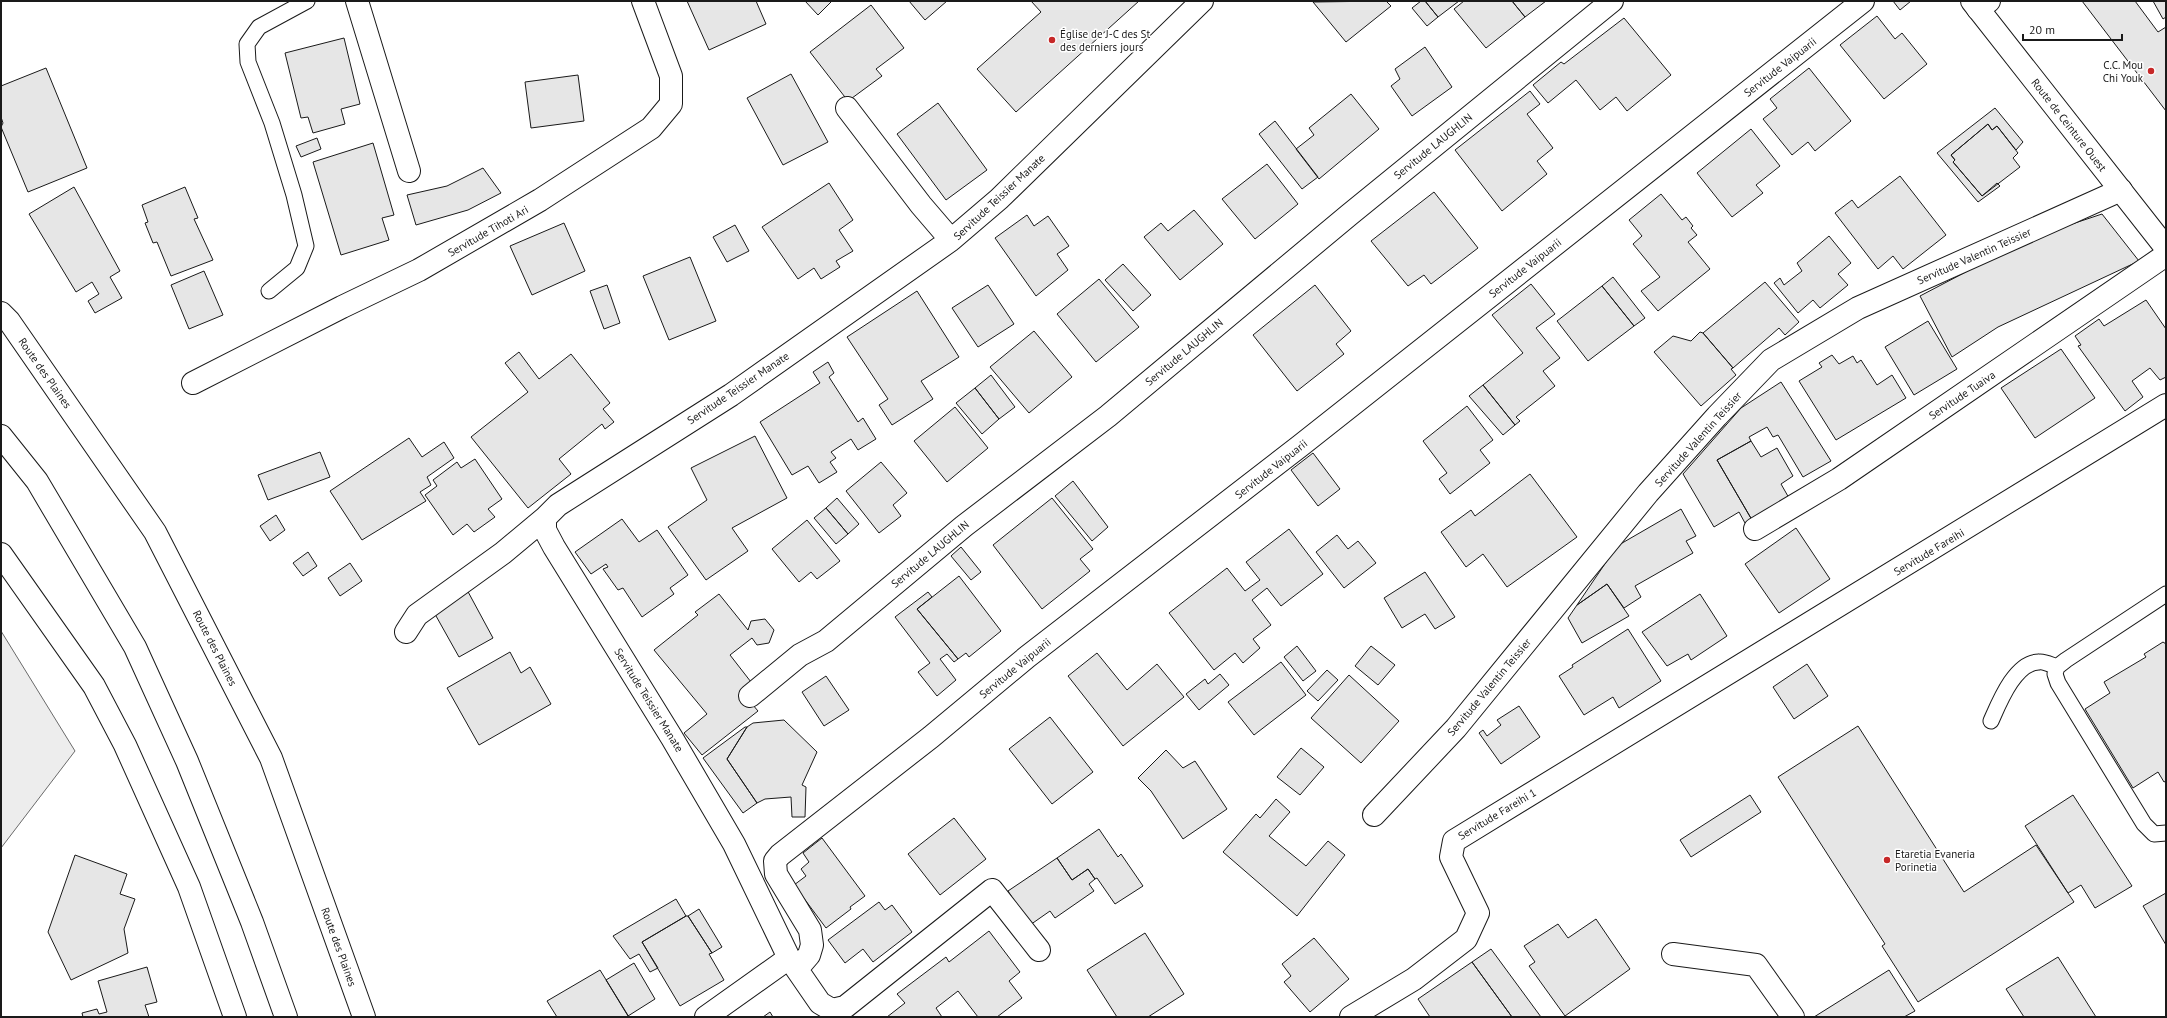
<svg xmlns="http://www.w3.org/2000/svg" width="2167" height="1018" font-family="'PT Sans',sans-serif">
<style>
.green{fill:#ededed;stroke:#6a6a6a}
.building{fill:#e6e6e6;stroke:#1a1a1a}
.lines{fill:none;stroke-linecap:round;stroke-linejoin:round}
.lane-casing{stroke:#1a1a1a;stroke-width:17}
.street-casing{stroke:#1a1a1a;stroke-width:24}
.primary-casing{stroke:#1a1a1a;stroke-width:24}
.highway-casing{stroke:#1a1a1a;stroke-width:24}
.lane{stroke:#fff;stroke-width:15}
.street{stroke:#fff;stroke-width:22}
.primary{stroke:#fff;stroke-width:22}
.highway{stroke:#fff;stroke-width:22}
.poi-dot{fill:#c62828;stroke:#fff;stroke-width:1.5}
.labels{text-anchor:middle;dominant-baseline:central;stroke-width:3;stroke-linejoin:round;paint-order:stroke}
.poi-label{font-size:11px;fill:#1a1a1a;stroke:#fff;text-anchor:start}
.street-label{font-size:11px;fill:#1a1a1a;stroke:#fff}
</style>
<rect width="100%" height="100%" fill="#fff"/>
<path class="green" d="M 1,631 L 75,751 L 1,848 Z"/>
<path class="building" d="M 687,1 L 756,1 L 766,24 L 709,50 Z
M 805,1 L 832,1 L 818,15 Z
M 909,1 L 947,1 L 925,20 Z
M 1031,1 L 1139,1 L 1016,112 L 977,69 L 1041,12 Z
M 1386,1 L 1391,6 L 1346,42 L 1313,2 Z
M 1421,1 L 1425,1 L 1438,17 L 1427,26 L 1412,8 Z
M 1425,1 L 1459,1 L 1438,17 Z
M 1464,1 L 1512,1 L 1525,17 L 1486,48 L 1454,9 Z
M 1512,1 L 1546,1 L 1525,17 Z
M 1893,1 L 1911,1 L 1900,10 Z
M 2082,1 L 2135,1 L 2158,32 L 2166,27 L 2166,111 Z
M 2153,1 L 2166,1 L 2166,17 L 2163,19 Z
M 871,5 L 904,48 L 876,69 L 882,76 L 848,101 L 810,52 Z
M 1877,16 L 1895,39 L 1902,33 L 1927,64 L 1884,99 L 1840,45 Z
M 1624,18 L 1671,75 L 1627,111 L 1616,97 L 1600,110 L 1576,80 L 1548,103 L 1533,85 L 1561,62 L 1564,64 Z
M 344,38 L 360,104 L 341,109 L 345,124 L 313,133 L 308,117 L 301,118 L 285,53 Z
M 1425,47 L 1452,87 L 1412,116 L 1391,86 L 1400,79 L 1395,69 Z
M 46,68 L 87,168 L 28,192 L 1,127 L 3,123 L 1,117 L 1,86 Z
M 1809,68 L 1851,121 L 1815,151 L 1808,142 L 1792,155 L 1763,119 L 1777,108 L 1770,99 Z
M 791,74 L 828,142 L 783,165 L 747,98 Z
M 578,75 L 584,121 L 531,128 L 525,82 Z
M 1530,91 L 1540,104 L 1527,114 L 1553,148 L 1537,161 L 1547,174 L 1502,211 L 1455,150 Z
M 1351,94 L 1379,129 L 1319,179 L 1296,149 L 1314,135 L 1309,128 Z
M 938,103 L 987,170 L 946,200 L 897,134 Z
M 1995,108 L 2023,142 L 2016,150 L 1997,126 L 1992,130 L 1988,124 L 1951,155 L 1955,160 L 1953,162 L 1982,196 L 1997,183 L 2000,186 L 1978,202 L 1937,153 Z
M 1275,121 L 1318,177 L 1302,189 L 1259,134 Z
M 1988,124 L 1992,130 L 1997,126 L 2018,153 L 2013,158 L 2020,167 L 1982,196 L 1953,162 L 1955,160 L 1951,155 Z
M 1751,129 L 1780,166 L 1756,185 L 1763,193 L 1732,217 L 1697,173 Z
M 317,138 L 321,149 L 301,157 L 296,146 Z
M 373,143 L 394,215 L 382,218 L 389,240 L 341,255 L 313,162 Z
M 1267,164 L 1298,204 L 1255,239 L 1222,199 Z
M 483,168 L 501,193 L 468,210 L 416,225 L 407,195 L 447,186 Z
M 1900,176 L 1946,235 L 1903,269 L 1893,256 L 1878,269 L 1835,213 L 1852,200 L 1858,208 Z
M 829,183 L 853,220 L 839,230 L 853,251 L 836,261 L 840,267 L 821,279 L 814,268 L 798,279 L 762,227 Z
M 74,187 L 120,271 L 110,277 L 122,298 L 95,313 L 88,301 L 99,294 L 92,282 L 76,292 L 29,214 Z
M 185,187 L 198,218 L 194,219 L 213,260 L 171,276 L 157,242 L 153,243 L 145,223 L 148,222 L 142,205 Z
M 1434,192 L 1478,248 L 1431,284 L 1424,275 L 1408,286 L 1371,241 Z
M 1661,194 L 1682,220 L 1686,217 L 1693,226 L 1691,228 L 1697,235 L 1688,242 L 1710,269 L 1658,311 L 1641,291 L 1660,277 L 1633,244 L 1642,236 L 1629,220 Z
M 1194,210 L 1223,244 L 1180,280 L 1144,237 L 1161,223 L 1168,231 Z
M 2102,214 L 2139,261 L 1998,327 L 1952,357 L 1920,296 L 1981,264 L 2069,225 Z
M 1027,215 L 1034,226 L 1048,216 L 1069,246 L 1057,254 L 1068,270 L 1036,296 L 995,238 Z
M 564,223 L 585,271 L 532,295 L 510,246 Z
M 735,225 L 749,251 L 727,262 L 713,237 Z
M 1829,236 L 1851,263 L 1838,274 L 1848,285 L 1820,308 L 1813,300 L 1798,313 L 1774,283 L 1780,278 L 1784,285 L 1802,271 L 1797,263 Z
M 690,257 L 716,321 L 669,340 L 643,276 Z
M 1123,264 L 1151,295 L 1133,311 L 1105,280 Z
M 204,271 L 223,315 L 189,329 L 171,285 Z
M 1613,277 L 1645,318 L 1634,326 L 1602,286 Z
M 1099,279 L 1139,327 L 1096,362 L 1057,314 Z
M 1765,282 L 1799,322 L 1785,335 L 1779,328 L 1733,368 L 1703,333 Z
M 1531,284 L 1555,314 L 1536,328 L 1560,358 L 1543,371 L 1555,386 L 1516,417 L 1520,421 L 1515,425 L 1483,385 L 1523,353 L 1492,315 Z
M 607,285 L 620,323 L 604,329 L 590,291 Z
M 988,285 L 1014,324 L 978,347 L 952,308 Z
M 1315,285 L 1351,331 L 1336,344 L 1344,354 L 1297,391 L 1253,335 Z
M 1602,286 L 1634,326 L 1588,361 L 1557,321 Z
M 917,291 L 959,357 L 921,381 L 933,399 L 892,425 L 879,405 L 888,399 L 847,337 Z
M 2146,300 L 2166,329 L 2166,377 L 2160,380 L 2150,368 L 2132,381 L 2143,397 L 2125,411 L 2078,346 L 2081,345 L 2075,336 L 2099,319 L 2104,326 Z
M 1928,321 L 1957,369 L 1914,395 L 1885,347 Z
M 1034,331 L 1072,377 L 1029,413 L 990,367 Z
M 1700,332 L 1703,333 L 1733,368 L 1731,369 L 1736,375 L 1701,406 L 1654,352 L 1673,336 L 1691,341 Z
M 2061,349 L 2095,398 L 2035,438 L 2001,388 Z
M 519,352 L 539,379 L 571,354 L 610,403 L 603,409 L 614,422 L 605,429 L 602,424 L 559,459 L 571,474 L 528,508 L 471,437 L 528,392 L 505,363 Z
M 1832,355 L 1839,364 L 1853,356 L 1857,363 L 1861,360 L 1877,385 L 1892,375 L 1906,398 L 1836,440 L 1799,381 L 1822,367 L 1819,363 Z
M 828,362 L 834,373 L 829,377 L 858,422 L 863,418 L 876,439 L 858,450 L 851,439 L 831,452 L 836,458 L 830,462 L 837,472 L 819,483 L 808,466 L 792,475 L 760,422 L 820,383 L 813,372 Z
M 991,375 L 1015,407 L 999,419 L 975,388 Z
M 1781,382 L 1831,461 L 1803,477 L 1778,435 L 1773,437 L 1767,427 L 1749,437 L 1751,441 L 1717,460 L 1752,520 L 1745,523 L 1739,512 L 1714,527 L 1683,474 L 1741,408 Z
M 1483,385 L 1515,425 L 1503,435 L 1469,396 Z
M 975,388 L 999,419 L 982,434 L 956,403 Z
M 1467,406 L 1493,440 L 1480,450 L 1490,463 L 1450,494 L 1439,479 L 1447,473 L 1423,441 Z
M 955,407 L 988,448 L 947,482 L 914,441 Z
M 755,436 L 787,498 L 732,528 L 748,551 L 706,580 L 668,527 L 707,500 L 691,468 Z
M 409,438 L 422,457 L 444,442 L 454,458 L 427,477 L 431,485 L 420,492 L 426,501 L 362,540 L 330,491 Z
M 1751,441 L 1761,457 L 1777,448 L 1793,476 L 1781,484 L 1789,498 L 1752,520 L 1717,460 Z
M 320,452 L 330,477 L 268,500 L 258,475 Z
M 1313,453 L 1340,489 L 1318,506 L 1291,470 Z
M 475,459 L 502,499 L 488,509 L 495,517 L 474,532 L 467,524 L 453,535 L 425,495 L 437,486 L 433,480 L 457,462 L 461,468 Z
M 881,462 L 907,493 L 893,505 L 901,516 L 879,533 L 846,491 Z
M 1530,474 L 1577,537 L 1507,587 L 1483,554 L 1466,567 L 1441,532 L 1471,510 L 1475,516 Z
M 1073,481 L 1108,527 L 1092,541 L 1055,496 Z
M 837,498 L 859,524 L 848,534 L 826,508 Z
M 1052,498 L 1093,549 L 1080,559 L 1090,571 L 1042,609 L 993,545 Z
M 826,508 L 848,534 L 836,544 L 814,518 Z
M 1681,509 L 1696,536 L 1686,541 L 1693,553 L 1635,586 L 1641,597 L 1624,608 L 1607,584 L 1577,605 L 1617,546 Z
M 276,515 L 285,530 L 270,541 L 260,526 Z
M 622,519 L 639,542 L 657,530 L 688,575 L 670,588 L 674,594 L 642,617 L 623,588 L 618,590 L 603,569 L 608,567 L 606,564 L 591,574 L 575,552 Z
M 807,520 L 840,561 L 817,579 L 811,572 L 799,582 L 772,549 Z
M 1796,528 L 1830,579 L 1779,613 L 1745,564 Z
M 1289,529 L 1323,574 L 1281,606 L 1267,588 L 1252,600 L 1271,625 L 1253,639 L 1260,648 L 1243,663 L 1235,653 L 1214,670 L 1169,613 L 1227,568 L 1245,591 L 1260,580 L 1246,562 Z
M 1337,535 L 1348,549 L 1358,541 L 1376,563 L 1344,588 L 1316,552 Z
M 961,547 L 981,572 L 971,580 L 951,556 Z
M 308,552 L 317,566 L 303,576 L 293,563 Z
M 350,563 L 362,581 L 340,596 L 328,578 Z
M 1425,572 L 1455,617 L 1435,629 L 1425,614 L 1402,628 L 1384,598 Z
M 959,576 L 1001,631 L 969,657 L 966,653 L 958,659 L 917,609 Z
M 1607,584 L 1629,616 L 1582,643 L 1568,618 L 1577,605 Z
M 466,588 L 493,638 L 459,657 L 431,607 Z
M 928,592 L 932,597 L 917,609 L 958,659 L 954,662 L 947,654 L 940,659 L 956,680 L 937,696 L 918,672 L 930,663 L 895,617 Z
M 719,594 L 748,630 L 751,621 L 765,619 L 774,630 L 769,643 L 757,645 L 752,638 L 730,655 L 751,682 L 741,691 L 758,711 L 702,755 L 684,733 L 707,714 L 654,650 L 698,615 L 695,612 Z
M 1700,594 L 1727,636 L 1691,660 L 1688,654 L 1667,666 L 1642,632 Z
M 1628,629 L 1661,681 L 1619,708 L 1613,697 L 1584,715 L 1559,676 L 1573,667 L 1572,665 Z
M 2163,642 L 2166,644 L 2166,781 L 2164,782 L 2158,772 L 2133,788 L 2085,709 L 2110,693 L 2104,682 L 2146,657 L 2144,654 Z
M 1297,646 L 1316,671 L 1303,681 L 1284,657 Z
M 1371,646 L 1395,665 L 1378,685 L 1355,666 Z
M 510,652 L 521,673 L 530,667 L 551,704 L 479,745 L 447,688 Z
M 1097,653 L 1127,690 L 1157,664 L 1184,697 L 1123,746 L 1068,676 Z
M 1281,662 L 1306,695 L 1254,735 L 1228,702 Z
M 1807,664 L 1828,696 L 1794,719 L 1773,687 Z
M 1327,670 L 1338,680 L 1318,701 L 1307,691 Z
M 1220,674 L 1229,685 L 1199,710 L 1186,694 L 1205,679 L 1208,684 Z
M 1349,675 L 1399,721 L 1361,763 L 1311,718 Z
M 826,676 L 849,710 L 824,726 L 802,692 Z
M 1519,706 L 1540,737 L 1501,764 L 1479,733 L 1483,730 L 1487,736 L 1501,725 L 1497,720 Z
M 1050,717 L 1093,772 L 1052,804 L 1009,749 Z
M 784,720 L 817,752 L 802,785 L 806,787 L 805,817 L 792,817 L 791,797 L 765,799 L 757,803 L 727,759 L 747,727 L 753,723 Z
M 1858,726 L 1964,892 L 2036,845 L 2074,902 L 1918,1002 L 1882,946 L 1885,944 L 1778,777 Z
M 745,727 L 747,727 L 727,759 L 757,803 L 743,813 L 703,758 Z
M 1301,748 L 1324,767 L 1300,795 L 1277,777 Z
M 1166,750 L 1183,768 L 1195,761 L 1227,809 L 1183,839 L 1151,791 L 1138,778 Z
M 1750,795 L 1761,812 L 1691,857 L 1680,840 Z
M 2073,795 L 2132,886 L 2095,908 L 2081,885 L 2068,893 L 2025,826 Z
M 1276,799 L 1290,812 L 1269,836 L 1306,866 L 1328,841 L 1345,855 L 1297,916 L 1223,852 L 1256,814 L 1260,818 Z
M 954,818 L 986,859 L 940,895 L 908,854 Z
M 1099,829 L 1118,857 L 1121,854 L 1143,886 L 1115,904 L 1097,878 L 1095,879 L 1088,869 L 1072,880 L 1057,858 Z
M 822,838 L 865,896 L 850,907 L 851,909 L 826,928 L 794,885 L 806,876 L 801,869 L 809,862 L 803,853 Z
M 75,855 L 127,874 L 120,894 L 135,899 L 124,929 L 128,953 L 71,980 L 48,932 Z
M 1057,858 L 1072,880 L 1088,869 L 1095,879 L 1089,884 L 1094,891 L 1055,918 L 1050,911 L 1030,925 L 1008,891 Z
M 2166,893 L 2166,945 L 2143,906 Z
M 676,899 L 686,916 L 642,942 L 658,968 L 650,972 L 639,954 L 630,959 L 613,936 Z
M 879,902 L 885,910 L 892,905 L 912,932 L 873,962 L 863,949 L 845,963 L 828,940 Z
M 699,909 L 722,947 L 712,953 L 688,916 Z
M 686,916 L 688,916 L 712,953 L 709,954 L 724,980 L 680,1006 L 642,942 Z
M 1596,919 L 1630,969 L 1565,1016 L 1529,966 L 1535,962 L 1524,946 L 1558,924 L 1568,938 Z
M 989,931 L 1020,972 L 1009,981 L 1022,998 L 997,1017 L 978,1017 L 958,991 L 936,1008 L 942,1017 L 887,1017 L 905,1003 L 897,994 L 946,957 L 949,962 Z
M 1145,933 L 1184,994 L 1148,1017 L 1117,1017 L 1087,970 Z
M 1314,938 L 1349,979 L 1310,1012 L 1284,982 L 1291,976 L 1282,964 Z
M 1491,949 L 1541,1017 L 1512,1017 L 1472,962 Z
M 2058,957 L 2096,1017 L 2024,1017 L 2006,989 Z
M 1472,962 L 1512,1017 L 1430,1017 L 1418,999 Z
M 634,963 L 655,999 L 628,1016 L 606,980 Z
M 147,967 L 157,1002 L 145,1005 L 149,1017 L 83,1017 L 82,1013 L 97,1009 L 99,1014 L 107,1012 L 98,981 Z
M 600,970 L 629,1017 L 557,1017 L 547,1001 Z
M 1889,970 L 1915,1011 L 1904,1017 L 1814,1017 Z
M 770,1012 L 773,1017 L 763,1017 Z"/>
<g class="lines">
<defs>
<path id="lane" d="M 269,291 L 297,268 L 306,246 L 294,195 L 272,123 L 248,62 L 247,44 L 259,27 L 307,1
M 2166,594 L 2066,660 L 2057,667 L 2055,674 L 2058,683 L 2144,824 L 2154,834 L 2166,833
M 1991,721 C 1999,703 2015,662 2039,662 C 2044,661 2051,665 2057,667"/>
<path id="street" d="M 357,1 L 409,171
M 1978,9 L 1989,1
M 847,108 L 921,205 L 951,240
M 193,383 L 342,307 L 419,270 L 540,200 L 651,128 L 671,104 L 671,76 L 643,1
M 1755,529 L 1839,479 L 2166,255
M 1,554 L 94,686 L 125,745 L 189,887 L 235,1017
M 406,632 L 417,615 L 503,553 L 545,518
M 750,696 L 800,655 L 826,641 L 964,526 L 1108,416 L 1349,215 L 1612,1
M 1374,815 L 1456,728 L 1648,493 L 1717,416 L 1771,360 L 1858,308 L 2121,190
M 1039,950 L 992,890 L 845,1007 L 832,1010 L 820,1003 L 789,958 L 734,844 L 672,738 L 554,547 L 545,530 L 545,518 L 558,505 L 731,395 L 951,240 L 999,199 L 1202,1
M 1673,954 L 1756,965 L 1793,1017
M 797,969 L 809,955 L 812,945 L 810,930 L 776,874 L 775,861 L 780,855 L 931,737 L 1027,657 L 1300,446 L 1863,1
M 706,1017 L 789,958
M 1351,1017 L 1414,979 L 1466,939 L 1478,913 L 1451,857 L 1454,841 L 2166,405"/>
<path id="primary" d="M 1972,1 L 2166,248"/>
<path id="highway" d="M 1,313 L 9,321 L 155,532 L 271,758 L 364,1017
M 1,436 L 37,481 L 135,647 L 187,761 L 252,922 L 286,1017"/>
</defs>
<use href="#lane" class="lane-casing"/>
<use href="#street" class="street-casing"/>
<use href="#primary" class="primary-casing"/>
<use href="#highway" class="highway-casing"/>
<use href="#lane" class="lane"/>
<use href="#street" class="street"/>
<use href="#primary" class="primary"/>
<use href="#highway" class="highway"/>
</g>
<g class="poi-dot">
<circle cx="1052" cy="40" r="4"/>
<circle cx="2151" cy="71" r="4"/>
<circle cx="1887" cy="860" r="4"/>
</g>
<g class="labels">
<g class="poi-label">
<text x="1060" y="34">Église de J-C des St<tspan x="1060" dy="13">des derniers jours</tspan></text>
<text x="2143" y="65" text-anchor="end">C.C. Mou<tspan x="2143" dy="13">Chi Youk</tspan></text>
<text x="1895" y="854">Etaretia Evaneria<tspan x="1895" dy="13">Porinetia</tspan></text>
</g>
<g class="street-label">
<text transform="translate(1780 67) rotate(-38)">Servitude Vaipuarii</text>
<text transform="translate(2069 125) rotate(52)">Route de Ceinture Ouest</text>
<text transform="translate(1433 146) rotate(-39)">Servitude LAUGHLIN</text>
<text transform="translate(999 197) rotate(-43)">Servitude Teissier Manate</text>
<text transform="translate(488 231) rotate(-30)">Servitude Tihoti Ari</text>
<text transform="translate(1974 256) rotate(-24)">Servitude Valentin Teissier</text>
<text transform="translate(1525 268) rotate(-38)">Servitude Vaipuarii</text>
<text transform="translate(1184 352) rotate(-40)">Servitude LAUGHLIN</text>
<text transform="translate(45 373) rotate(55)">Route des Plaines</text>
<text transform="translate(738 388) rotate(-34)">Servitude Teissier Manate</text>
<text transform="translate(1962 395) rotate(-34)">Servitude Tuaiva</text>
<text transform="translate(1698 439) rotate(-48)">Servitude Valentin Teissier</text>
<text transform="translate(1271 469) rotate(-38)">Servitude Vaipuarii</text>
<text transform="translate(1929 552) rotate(-31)">Servitude Fareihi</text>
<text transform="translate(930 554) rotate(-40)">Servitude LAUGHLIN</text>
<text transform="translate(215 648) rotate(63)">Route des Plaines</text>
<text transform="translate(1015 668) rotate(-39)">Servitude Vaipuarii</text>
<text transform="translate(1489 687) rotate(-50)">Servitude Valentin Teissier</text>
<text transform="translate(649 700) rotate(58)">Servitude Teissier Manate</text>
<text transform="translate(1497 814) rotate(-31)">Servitude Fareihi 1</text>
<text transform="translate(339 947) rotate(70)">Route des Plaines</text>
</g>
</g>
<rect width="2167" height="1018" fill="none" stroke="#1a1a1a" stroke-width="4"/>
<path d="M2023 34v6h99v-6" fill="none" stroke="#1a1a1a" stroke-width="2"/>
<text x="2029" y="34" font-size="12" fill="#1a1a1a" stroke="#ffffff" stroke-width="3" paint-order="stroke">20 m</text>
</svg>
